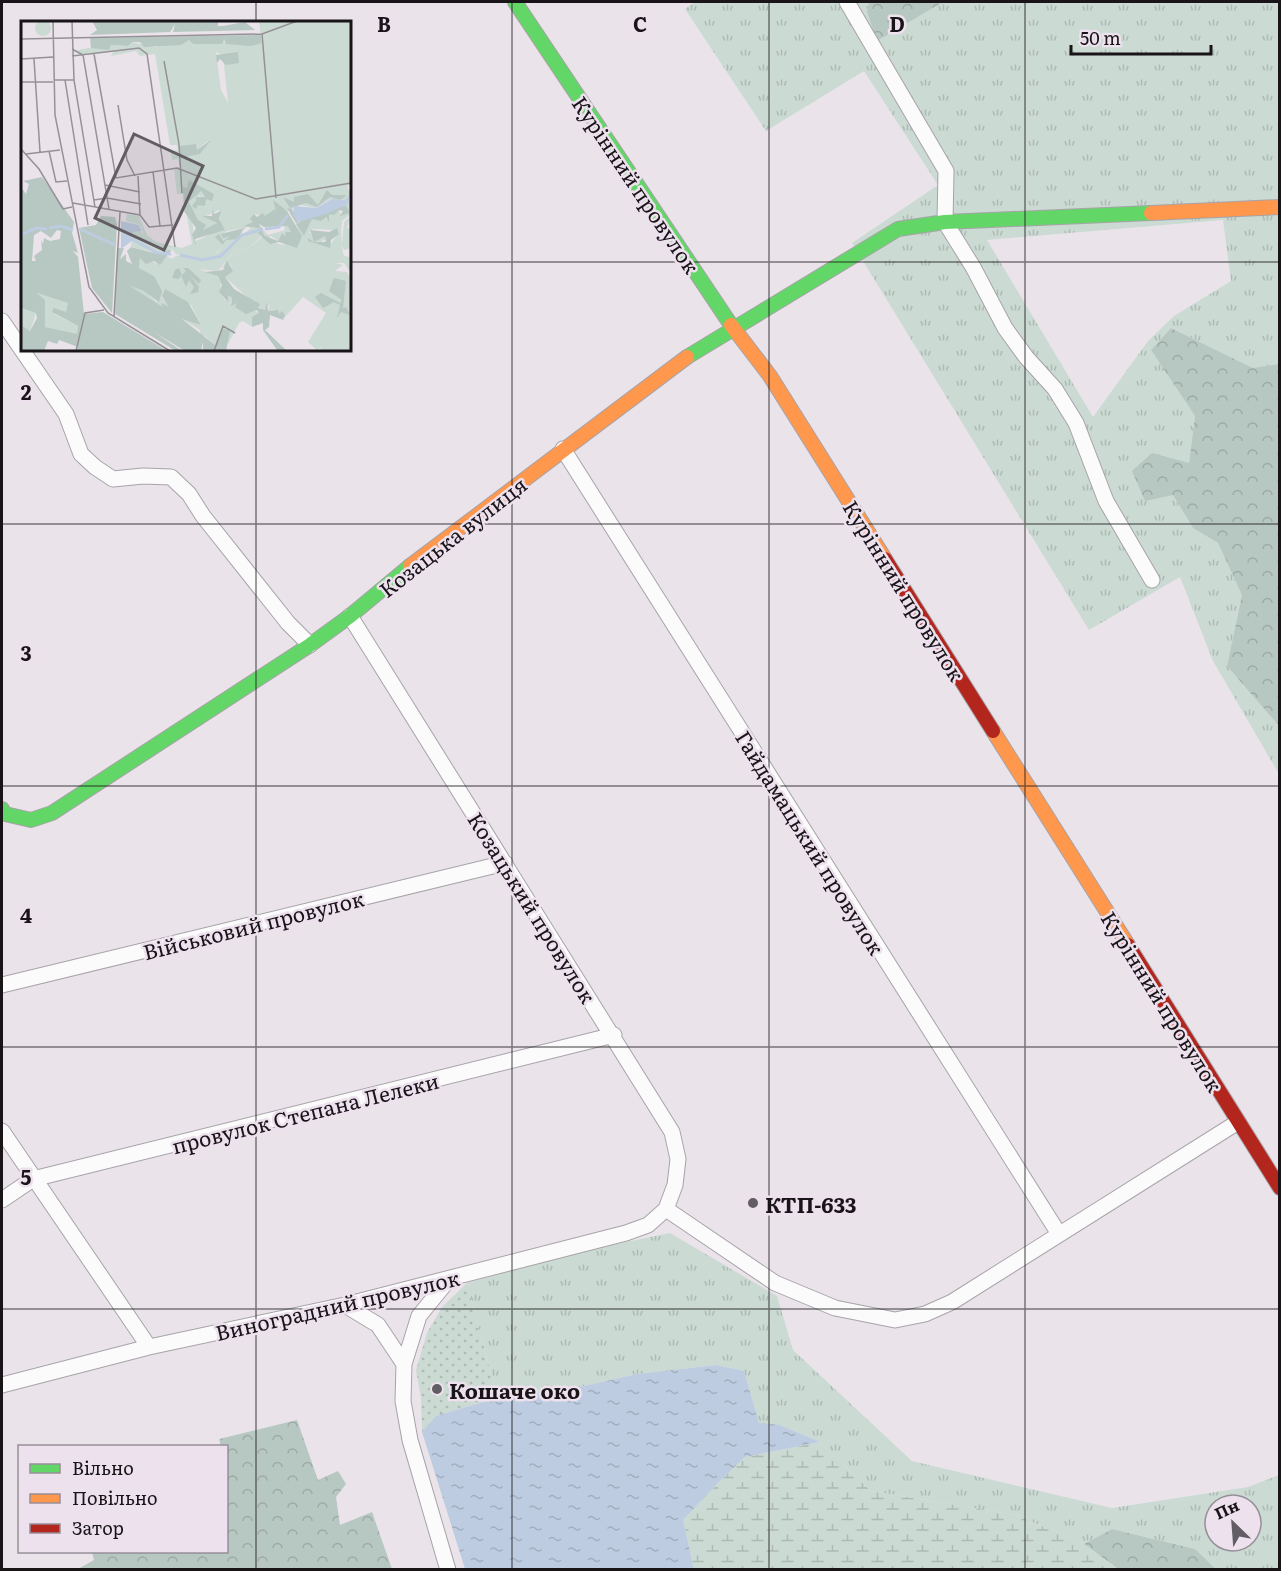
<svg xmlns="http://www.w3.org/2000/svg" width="1281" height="1571" font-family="Literata,serif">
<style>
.grass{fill:url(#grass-tufts);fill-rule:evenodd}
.forest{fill:url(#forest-crowns)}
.wetland{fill:url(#wetland-marsh)}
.park{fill:url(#park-dots)}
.water{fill:url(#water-ripples)}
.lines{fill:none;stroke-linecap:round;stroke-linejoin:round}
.street-casing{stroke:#a7a3a8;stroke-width:17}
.fast-casing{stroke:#a7a3a8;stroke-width:16}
.slow-casing{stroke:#a7a3a8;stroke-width:16}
.jam-casing{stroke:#a7a3a8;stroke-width:16}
.street{stroke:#fcfbfc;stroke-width:15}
.fast{stroke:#63d668;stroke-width:14}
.slow{stroke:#ff974d;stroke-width:14}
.jam{stroke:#b3261e;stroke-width:14}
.grid{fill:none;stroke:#181418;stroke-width:1.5;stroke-opacity:0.55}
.poi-dot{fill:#625d62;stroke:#ece1ed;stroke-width:2}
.labels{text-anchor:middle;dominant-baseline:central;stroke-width:5;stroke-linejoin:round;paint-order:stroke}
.street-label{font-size:21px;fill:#181418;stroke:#ece1ed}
.poi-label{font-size:21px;font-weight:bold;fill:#181418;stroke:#ece1ed;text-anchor:start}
.inset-river{fill:none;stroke:#bdcce0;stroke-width:3}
.inset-road{fill:none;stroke:#969196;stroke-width:1.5}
.view{fill:#625d62;fill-opacity:0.15;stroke:#625d62;stroke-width:3}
.inset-edge{fill:none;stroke:#181418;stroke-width:3}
.grid-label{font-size:20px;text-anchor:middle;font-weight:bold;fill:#181418;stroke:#ece1ed;stroke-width:5;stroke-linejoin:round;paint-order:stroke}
</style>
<defs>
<pattern id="grass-tufts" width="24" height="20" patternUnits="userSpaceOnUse" patternTransform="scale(1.5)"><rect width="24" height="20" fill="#cbdad3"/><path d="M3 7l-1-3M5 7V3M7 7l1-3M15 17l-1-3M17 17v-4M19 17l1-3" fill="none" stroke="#aebab4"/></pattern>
<pattern id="forest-crowns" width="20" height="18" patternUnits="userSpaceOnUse" patternTransform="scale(1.5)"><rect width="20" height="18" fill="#b7c7c1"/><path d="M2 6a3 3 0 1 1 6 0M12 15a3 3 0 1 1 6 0" fill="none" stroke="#9daaa5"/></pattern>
<pattern id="wetland-marsh" width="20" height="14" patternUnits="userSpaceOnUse" patternTransform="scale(1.5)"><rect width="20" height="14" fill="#cbdad3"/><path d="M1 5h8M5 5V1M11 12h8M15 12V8" fill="none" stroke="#aebab4"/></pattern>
<pattern id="park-dots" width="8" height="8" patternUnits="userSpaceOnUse" patternTransform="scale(1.5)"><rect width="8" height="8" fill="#cbdad3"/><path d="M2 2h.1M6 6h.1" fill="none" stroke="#aebab4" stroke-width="1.8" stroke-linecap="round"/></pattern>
<pattern id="water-ripples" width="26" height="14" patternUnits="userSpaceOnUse" patternTransform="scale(1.5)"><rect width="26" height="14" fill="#bdcce0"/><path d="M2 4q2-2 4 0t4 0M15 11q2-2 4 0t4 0" fill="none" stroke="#a2aebf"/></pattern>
</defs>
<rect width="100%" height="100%" fill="#eae4ea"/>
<path class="grass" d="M 695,2 L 869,2 L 867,12 L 878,40 L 943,2 L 1279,2 L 1279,364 L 1253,368 L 1171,328 L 1151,350 L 1195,416 L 1189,463 L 1173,495 L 1193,528 L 1218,543 L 1242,595 L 1227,666 L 1279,726 L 1279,774 L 1213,661 L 1180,577 L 1089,630 L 852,243 L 938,185 L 864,71 L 766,131 L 685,9 ZM 1223,220 L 1231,281 L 1174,316 L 1148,341 L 1093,417 L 987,240 Z
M 670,1233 L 777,1296 L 793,1350 L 912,1461 L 1112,1508 L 1248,1487 L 1279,1475 L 1279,1569 L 1216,1569 L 1195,1549 L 1112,1529 L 1084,1544 L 1015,1515 L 871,1491 L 820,1442 L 780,1425 L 759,1424 L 744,1371 L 716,1365 L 637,1374 L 575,1388 L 537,1392 L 493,1399 L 492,1378 L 467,1283 L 563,1255 ZM 1215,1505 L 1251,1505 L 1251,1541 L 1215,1541 Z"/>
<path class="forest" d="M 869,2 L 943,2 L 877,41 L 867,12 Z
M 1171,328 L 1253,368 L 1279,364 L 1279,726 L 1227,666 L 1242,595 L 1218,543 L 1193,528 L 1173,495 L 1145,501 L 1132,471 L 1152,453 L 1189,463 L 1195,416 L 1151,350 Z
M 297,1420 L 318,1480 L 338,1471 L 346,1484 L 336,1497 L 340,1525 L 372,1512 L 392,1569 L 78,1569 L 94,1560 L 92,1552 L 226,1552 L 226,1446 L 221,1446 L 219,1439 Z
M 1112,1529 L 1195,1549 L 1216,1569 L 1118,1569 L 1084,1544 Z"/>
<path class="wetland" d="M 820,1442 L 871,1491 L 1015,1515 L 1084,1544 L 1118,1569 L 694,1569 L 683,1520 L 720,1481 L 745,1457 Z"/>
<path class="park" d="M 467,1283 L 492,1378 L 493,1399 L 436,1416 L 422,1432 L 421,1398 L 416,1370 L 427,1333 L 442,1307 Z"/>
<path class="water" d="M 716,1365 L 744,1371 L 759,1423 L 780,1425 L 820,1442 L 745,1457 L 720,1481 L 683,1520 L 694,1569 L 465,1569 L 422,1432 L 436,1416 L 493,1399 L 537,1392 L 575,1388 L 637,1374 Z"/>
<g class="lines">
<defs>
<path id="street" d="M 847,2 L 946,171 L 945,222 L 973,267 L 1005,328 L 1026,357 L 1055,389 L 1076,423 L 1106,501 L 1152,580
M 2,321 L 66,414 L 81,454 L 95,467 L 113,479 L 143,476 L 171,477 L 189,494 L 203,516 L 288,623 L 310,645
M 563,449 L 1059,1234
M 2,985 L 505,863
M 2,1131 L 149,1347
M 2,1200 L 33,1179 L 614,1035
M 666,1209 L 775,1283 L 835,1308 L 895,1320 L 925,1314 L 952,1302 L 1238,1122
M 345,1305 L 378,1325 L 404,1364 L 403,1401 L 410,1440 L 448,1570
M 404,1364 L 419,1316 L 449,1279
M 2,1385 L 149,1347 L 345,1305 L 626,1233 L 648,1225 L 666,1209 L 675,1185 L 678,1159 L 672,1132 L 350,616"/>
<path id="fast" d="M 515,2 L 731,325
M 687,357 L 898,229 L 945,222 L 1151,213
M 2,809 L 5,814 L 31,820 L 52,813 L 310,645 L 350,616 L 410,566"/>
<path id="slow" d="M 1151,213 L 1280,207
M 731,325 L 770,376 L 885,559
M 410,566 L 687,357
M 993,731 L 1128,945"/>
<path id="jam" d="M 885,559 L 993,731
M 1128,945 L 1280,1188"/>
</defs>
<use href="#street" class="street-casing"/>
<use href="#fast" class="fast-casing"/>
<use href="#slow" class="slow-casing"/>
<use href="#jam" class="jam-casing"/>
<use href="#street" class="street"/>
<use href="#fast" class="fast"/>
<use href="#slow" class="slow"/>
<use href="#jam" class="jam"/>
</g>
<path class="grid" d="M 256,2 L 256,22M 512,2 L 512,1570M 769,2 L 769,1570M 1025,2 L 1025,1570M 2,262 L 22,262M 350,262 L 1280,262M 256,350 L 256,1570M 2,524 L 1280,524M 2,786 L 1280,786M 2,1047 L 1280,1047M 2,1309 L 1280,1309"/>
<g class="poi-dot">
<circle cx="753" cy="1203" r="6"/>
<circle cx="437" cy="1389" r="6"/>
</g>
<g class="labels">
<g class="street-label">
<text transform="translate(637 184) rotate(56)">Курінний провулок</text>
<text transform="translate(452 536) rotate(-38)">Козацька вулиця</text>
<text transform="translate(905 590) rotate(58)">Курінний провулок</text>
<text transform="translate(811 842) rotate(58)">Гайдамацький провулок</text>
<text transform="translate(533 907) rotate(58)">Козацький провулок</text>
<text transform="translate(253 924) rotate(-14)">Військовий провулок</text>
<text transform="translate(1163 1001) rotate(58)">Курінний провулок</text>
<text transform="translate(305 1112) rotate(-14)">провулок Степана Лелеки</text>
<text transform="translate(337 1304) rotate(-13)">Виноградний провулок</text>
</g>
<g class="poi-label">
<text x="765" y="1203">КТП-633</text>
<text x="449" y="1389">Кошаче око</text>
</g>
</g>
<g transform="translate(21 21)">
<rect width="330" height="330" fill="#eae4ea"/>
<path d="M 202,18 L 205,23 L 240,22 L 330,162 L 326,166 L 330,172 L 324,179 L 310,178 L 294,187 L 280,184 L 266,190 L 255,183 L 256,193 L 254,189 L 244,195 L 233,193 L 234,199 L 221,210 L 222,207 L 206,210 L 203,212 L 210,216 L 203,221 L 198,216 L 202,224 L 194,233 L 166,235 L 155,233 L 150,227 L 144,232 L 123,214 L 119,204 L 105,200 L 106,193 L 118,195 L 126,214 L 135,221 L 161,227 L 171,223 L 162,173 L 156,173 L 153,147 L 159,146 L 157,138 L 151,139 L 150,130 L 157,129 L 156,124 L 149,124 L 134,33 L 119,35 L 115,30 L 90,35 L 93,30 L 62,34 L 53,30 L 77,25 L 88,29 L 90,24 L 106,25 L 110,21 L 134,26 L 168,19 L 172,23 L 201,22 ZM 195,31 L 202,34 L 207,82 L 200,69 ZM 188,119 L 179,133 L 160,134 L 162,126 L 175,123 L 176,129 ZM 167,165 L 193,173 L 176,184 L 177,175 L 184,176 L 179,170 L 168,182 L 182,209 L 196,203 L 185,195 L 198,189 L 199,203 L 203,207 L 173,221 L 171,194 L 163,190 ZM 330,177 L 330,193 L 321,200 L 320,211 L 321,223 L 323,201 L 330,195 L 326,206 L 330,211 L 330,227 L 323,229 L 320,224 L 323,235 L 330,236 L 330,252 L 323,242 L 315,242 L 322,244 L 314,250 L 326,251 L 330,259 L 330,300 L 320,292 L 297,330 L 287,321 L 305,292 L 282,276 L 263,297 L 253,289 L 247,290 L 249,283 L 242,290 L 204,256 L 205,251 L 212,250 L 209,242 L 200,248 L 214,229 L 226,228 L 244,214 L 236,202 L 247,214 L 264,209 L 263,204 L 269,205 L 270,212 L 264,215 L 261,212 L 257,220 L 250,215 L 245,219 L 262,224 L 280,216 L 275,202 L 284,202 L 280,207 L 279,202 L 280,210 L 283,215 L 291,198 L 305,196 L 305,200 L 307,193 L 318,189 L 320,194 L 329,192 L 325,184 ZM 292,208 L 315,209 L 318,211 L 310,223 L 295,223 L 289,219 L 298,222 L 305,218 L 304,215 L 295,219 L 288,211 ZM 313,257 L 324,265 L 323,276 L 310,271 ZM 157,234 L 173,239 L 180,249 L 196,254 L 200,259 L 199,272 L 203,278 L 207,281 L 204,271 L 211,277 L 209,283 L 216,282 L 222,288 L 239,291 L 231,306 L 222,300 L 218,302 L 207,323 L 202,307 L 194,324 L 183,314 L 180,330 L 179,309 L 108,265 L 121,268 L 136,281 L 139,272 L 133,255 L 118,247 L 119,236 L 137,243 L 146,235 L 150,238 ZM 143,269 L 170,284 L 180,304 L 142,283 L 147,285 L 141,276 ZM 16,272 L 47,282 L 45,291 L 33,293 L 57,305 L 56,314 L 24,306 L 24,279 ZM 0,287 L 15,292 L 9,310 L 0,304 Z" fill="#cbdad3" fill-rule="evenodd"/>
<path d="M 71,0 L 197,0 L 197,5 L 202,5 L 224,1 L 234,9 L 152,11 L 154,3 L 149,11 L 69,14 L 76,9 ZM 240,14 L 241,22 L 230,25 L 205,23 L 203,18 L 201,23 L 172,23 L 168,19 L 160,24 L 123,26 L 119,21 L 111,21 L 107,25 L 90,24 L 88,29 L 70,27 L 69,17 ZM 217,31 L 218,42 L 205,44 L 199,38 L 196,42 L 195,34 ZM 190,119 L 179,133 L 159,137 L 159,125 L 175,123 L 176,129 ZM 21,156 L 53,201 L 51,212 L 57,232 L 52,230 L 57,236 L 63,293 L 82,291 L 146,330 L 56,330 L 57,326 L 38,319 L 36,323 L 27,320 L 23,330 L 0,330 L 0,304 L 9,310 L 16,297 L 15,292 L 0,287 L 0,166 L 5,173 L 8,163 L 2,160 ZM 36,209 L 40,210 L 39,218 L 29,220 L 23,217 L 22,223 L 20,219 L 21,229 L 13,235 L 15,240 L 11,240 L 13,214 L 20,210 L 30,217 ZM 16,272 L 47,282 L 45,291 L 33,287 L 31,291 L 57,305 L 56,313 L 24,306 L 24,279 ZM 168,159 L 193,173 L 191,180 L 185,178 L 184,185 L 177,184 L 175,188 L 171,185 L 175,180 L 175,176 L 184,176 L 180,170 L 168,181 L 177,199 L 185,204 L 182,209 L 196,202 L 181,195 L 191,195 L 192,188 L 193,193 L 200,190 L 198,198 L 204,209 L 174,218 L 175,225 L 171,214 L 175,207 L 163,190 L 162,166 L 166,167 ZM 306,169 L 311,174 L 326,174 L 319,179 L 309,176 L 296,186 L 285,182 L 269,187 L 262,176 L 273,181 L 273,176 L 287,173 L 297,184 ZM 252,179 L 266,190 L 281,215 L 276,227 L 258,221 L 249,223 L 236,212 L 240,209 L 223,205 L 232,201 L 229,198 L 233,193 L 236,196 L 242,192 L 244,195 L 254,188 L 256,193 ZM 238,203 L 243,206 L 267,205 L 270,211 L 265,211 L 264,215 L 261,212 L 257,220 L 244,215 ZM 325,184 L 329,192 L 319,195 L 322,190 L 318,189 L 313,194 L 308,193 L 308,201 L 305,196 L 300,200 L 291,198 L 283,215 L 275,203 L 279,201 L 275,202 L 266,187 L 271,188 L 277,201 ZM 80,195 L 94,196 L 96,203 L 91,292 L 71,267 L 58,207 L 75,204 ZM 223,207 L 217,218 L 202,224 L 194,216 L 198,213 L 202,220 L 210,215 L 202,217 L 200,213 ZM 316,207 L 318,213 L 310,219 L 309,227 L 287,220 L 287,217 L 293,221 L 303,221 L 305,220 L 304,215 L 293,221 L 289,209 L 308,211 ZM 110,226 L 137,233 L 151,228 L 139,244 L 133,240 L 125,243 L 119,237 L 118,247 L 133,255 L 141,270 L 138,281 L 121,269 L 109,265 L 142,286 L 140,282 L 147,285 L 141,275 L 144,268 L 167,281 L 180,304 L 161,298 L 194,324 L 201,307 L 209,310 L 205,330 L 182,330 L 182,320 L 180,330 L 164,330 L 133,311 L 161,330 L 155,330 L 94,293 L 96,227 L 103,227 L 99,238 L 105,233 L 105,240 L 111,243 L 106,230 ZM 206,239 L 212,250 L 204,256 L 213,268 L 239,283 L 237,287 L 244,289 L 246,281 L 247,290 L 257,289 L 258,293 L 261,290 L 264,294 L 262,299 L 249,294 L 248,306 L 244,309 L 266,330 L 256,329 L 242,309 L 242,302 L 231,306 L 231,296 L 238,292 L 236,289 L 225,293 L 214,286 L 216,282 L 210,285 L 211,277 L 207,274 L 207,281 L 198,271 L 201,264 L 197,255 L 184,251 L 202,249 ZM 158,247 L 161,254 L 165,250 L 162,247 L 167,247 L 180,259 L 178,263 L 168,253 L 178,266 L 177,271 L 169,273 L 173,266 L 168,259 L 165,266 L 160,254 L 158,258 L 151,257 L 154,249 ZM 313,257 L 325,260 L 322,287 L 325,286 L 329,294 L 320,291 L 316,297 L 319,284 L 313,281 L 302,287 L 294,276 L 300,272 L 319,282 L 321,279 L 308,270 Z" fill="#b7c7c1" fill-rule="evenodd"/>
<path d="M 231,206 L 242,208 L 236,212 L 241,215 L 226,228 L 214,229 L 197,250 L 174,248 L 173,239 L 159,235 L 161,231 L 168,235 L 178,230 L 182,233 L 196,232 L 205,219 L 217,218 ZM 119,210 L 144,232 L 142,233 L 110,226 L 112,211 Z" fill="#cbdad3"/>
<path d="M14 7a8 8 0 1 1 16 0a8 8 0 1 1-16 0Z" fill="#cbdad3"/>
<path d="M 238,0 L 330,0 L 330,162 L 258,174 ZM 320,292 L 330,300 L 330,330 L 299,330 L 301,318 Z" fill="#cbdad3"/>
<path d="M 330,172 L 327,183 L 305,193 L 277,201 L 272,194 L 273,185 L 295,187 L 311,178 L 324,179 ZM 100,200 L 118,204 L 121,210 L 112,211 L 111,220 L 100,228 Z" fill="#bdcce0"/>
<path class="inset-river" d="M 28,207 L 40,205 L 52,209M 59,208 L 94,224M 244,208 L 258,206 L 267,194M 0,214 L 15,207 L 26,208M 111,218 L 136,232 L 150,233M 159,234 L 181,239 L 200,235 L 221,214 L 242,208"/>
<path class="inset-road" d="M 32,0 L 34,94 L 68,266 L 87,292 L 149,330M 51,0 L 53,59 L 74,186M 241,13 L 255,177M 0,18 L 241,13 L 276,0M 51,28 L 62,34 L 88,188M 73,33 L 95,157 L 156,147 L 235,178 L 330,162M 51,35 L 118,27 L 126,33 L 154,226M 0,38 L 32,36M 13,38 L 19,131M 143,40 L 158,123 L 161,172M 34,59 L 53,59M 44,59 L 67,204M 0,61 L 32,61M 97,84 L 106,139 L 114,155M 0,128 L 18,148 L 42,188 L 51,186M 28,130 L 35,161 L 46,160M 5,133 L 39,129M 132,151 L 139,205M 117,155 L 119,194M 84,164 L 119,171M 73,179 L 86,177 L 120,183M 52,182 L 119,194M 119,194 L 128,206 L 152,204M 93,295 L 99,191M 55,330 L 64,292 L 83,289M 193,330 L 202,305 L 214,312"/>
<path class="view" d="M 113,113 L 182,145 L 143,229 L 74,197 Z"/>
<rect width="330" height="330" class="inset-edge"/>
</g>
<g class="grid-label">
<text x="384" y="32">B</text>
<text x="640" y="32">C</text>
<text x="897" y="32">D</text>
<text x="26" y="400">2</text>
<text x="26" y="661">3</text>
<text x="26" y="923">4</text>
<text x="26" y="1185">5</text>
</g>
<rect width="1281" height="1571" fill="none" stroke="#181418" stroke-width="6"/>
<rect x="18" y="1445" width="210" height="108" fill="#ece1ed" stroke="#978f98" stroke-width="1.5"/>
<rect x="30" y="1464" width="30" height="9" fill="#63d668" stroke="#978f98" stroke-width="1.5"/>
<text x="72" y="1475" font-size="18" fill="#181418">Вільно</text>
<rect x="30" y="1494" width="30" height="9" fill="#ff974d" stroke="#978f98" stroke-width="1.5"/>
<text x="72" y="1505" font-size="18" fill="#181418">Повільно</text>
<rect x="30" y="1524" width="30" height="9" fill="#b3261e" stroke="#978f98" stroke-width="1.5"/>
<text x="72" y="1535" font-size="18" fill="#181418">Затор</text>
<g transform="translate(1233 1523) rotate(335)"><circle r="28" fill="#ece1ed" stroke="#978f98" stroke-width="1.5"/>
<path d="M0-4.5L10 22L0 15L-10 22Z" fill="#625d62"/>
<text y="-9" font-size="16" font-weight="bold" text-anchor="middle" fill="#181418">Пн</text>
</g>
<path d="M1071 45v9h140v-9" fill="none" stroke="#181418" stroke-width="3"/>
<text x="1080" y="45" font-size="18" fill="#181418" stroke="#ece1ed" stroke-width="4.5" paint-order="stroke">50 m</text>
</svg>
